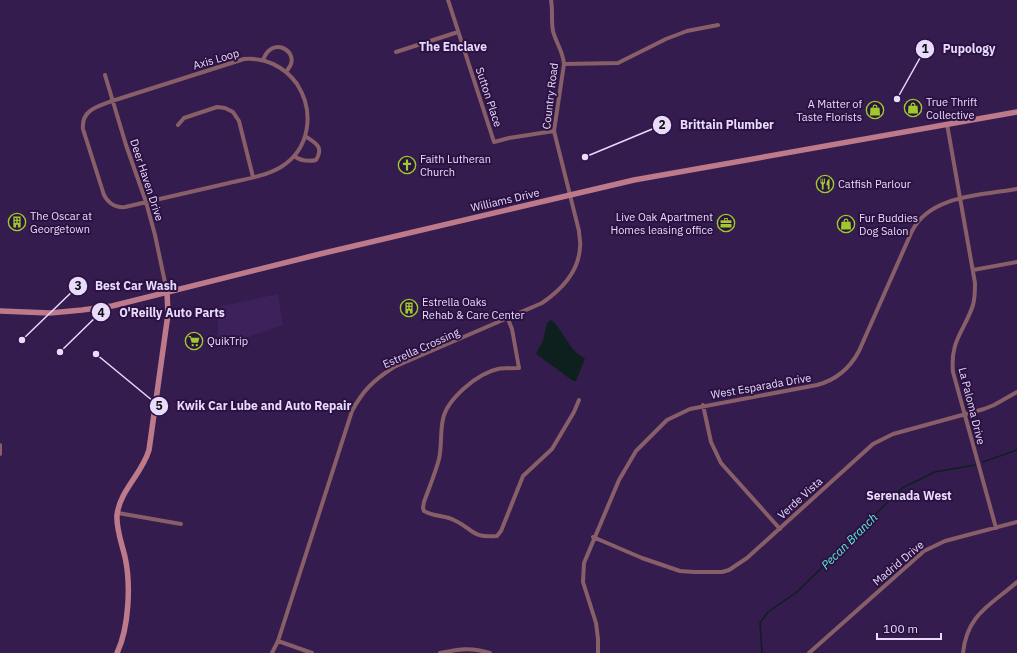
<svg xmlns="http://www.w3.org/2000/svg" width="1017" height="653" font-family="'IBM Plex Sans',sans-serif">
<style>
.built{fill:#3d215a}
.water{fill:#0e201e}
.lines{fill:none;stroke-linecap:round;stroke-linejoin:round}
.stream{stroke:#0e201e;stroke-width:1.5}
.street{stroke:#885e68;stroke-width:4}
.secondary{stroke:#bc7a8a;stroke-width:5.5}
.labels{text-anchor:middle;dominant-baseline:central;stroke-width:4;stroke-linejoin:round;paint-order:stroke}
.street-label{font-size:11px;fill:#e8dbfb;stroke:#2b1243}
.poi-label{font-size:11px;fill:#e8dbfb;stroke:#2b1243;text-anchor:start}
.neighbourhood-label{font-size:12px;font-weight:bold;fill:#e8dbfb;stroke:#2b1243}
.water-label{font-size:12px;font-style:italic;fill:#5fecda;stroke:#2b1243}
.leader{fill:none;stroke:#e8dbfb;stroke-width:1.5}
.callout-dot{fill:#e8dbfb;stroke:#2b1243;stroke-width:1.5}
.mark-label{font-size:12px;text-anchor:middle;font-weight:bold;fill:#111}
.callout-label{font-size:12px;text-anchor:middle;font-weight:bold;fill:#e8dbfb;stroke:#2b1243;stroke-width:4;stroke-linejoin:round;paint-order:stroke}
</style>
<rect width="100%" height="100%" fill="#351c4e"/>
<path class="built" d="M 278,294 L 283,325 L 218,347 L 218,307 Z"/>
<path class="water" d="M 551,320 L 555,323 L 572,348 L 577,353 L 585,359 L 576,381 L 573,381 L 536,354 L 543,340 L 547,323 Z"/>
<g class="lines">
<path class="stream" d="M 983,462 L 1017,450
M 762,653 L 760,623 L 768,612 L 797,592 L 902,488 L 935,472 L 975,465"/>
<path class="street" d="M 448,0 L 494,142 L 509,138 L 554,131
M 396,52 L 458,32
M 244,59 C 265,57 285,67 297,84 C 315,112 310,149 281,167 C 266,176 246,179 229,183 C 194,191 160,199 125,207 C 115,208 109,204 104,195 L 83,129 C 81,110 98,106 112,101 Z
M 263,60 C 272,36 296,50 291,64 C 290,67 288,69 286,72
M 564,64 L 618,63 L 666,39 L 687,31 L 718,25
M 105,75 L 126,145 L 146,202 L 155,235 L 167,292
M 947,124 L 975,283 C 975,290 975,298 973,305 C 964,332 950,340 953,372 L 996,528
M 178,125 L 184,118 L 217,107 L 225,108 L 233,112 L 239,121 L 253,177
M 294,156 C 301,161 307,162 316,160 C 324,147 316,143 305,136
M 973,270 L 1017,262
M 508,319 L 512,329 L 519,368 C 512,368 504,368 498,369 C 478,373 447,399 443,419 C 440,432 442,446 439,459 C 435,474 429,488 424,502 L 423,508 L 424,511 C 434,517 444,515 454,520 C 474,529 470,538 497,536 L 501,531 L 523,476 L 552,449 L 574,412 L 579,400
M 703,405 L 711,442 L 721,463 L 780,529
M 0,445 L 0,454
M 118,513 L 181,524
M 593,537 L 642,558 L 680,571 L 694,572 L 722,572 L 729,570 L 747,558 L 873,444 L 893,434 L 984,409 L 994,405 L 1017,392
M 278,641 L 312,653
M 272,653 L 278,641 L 352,411 C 363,390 374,380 394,367 L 542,303 C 561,290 579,271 580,247 C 581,242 579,236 579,231 L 554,131 L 564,64 C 563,51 556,43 553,31 C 551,21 553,11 551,0
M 440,653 C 460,649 471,647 490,653
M 598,653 L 598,639 L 596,623 L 583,582 L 584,563 L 619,480 L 636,451 L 667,420 L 690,409 L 817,385 C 836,380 850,368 859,351 L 912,231 C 930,195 982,195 1017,189
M 809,653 L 924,551 L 945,541 L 1017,522
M 963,653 C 967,614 991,605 1017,582"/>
<path class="secondary" d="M 0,311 L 50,313 L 82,310 L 112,306 L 320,254 L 634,180 L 1017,112
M 117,653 C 129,628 131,584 125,557 C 122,544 116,529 117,515 C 120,490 142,474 149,450 L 168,314 L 167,292"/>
</g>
<defs>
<symbol id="shop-ring" viewBox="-11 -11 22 22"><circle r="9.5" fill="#2b1243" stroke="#a0c92b" stroke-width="1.5"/><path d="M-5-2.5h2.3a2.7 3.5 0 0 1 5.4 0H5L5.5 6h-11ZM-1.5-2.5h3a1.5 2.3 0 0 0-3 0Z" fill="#a0c92b"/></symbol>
<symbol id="church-ring" viewBox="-11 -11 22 22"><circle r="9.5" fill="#2b1243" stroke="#a0c92b" stroke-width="1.5"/><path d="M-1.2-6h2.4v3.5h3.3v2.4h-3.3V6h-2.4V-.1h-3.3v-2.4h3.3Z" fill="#a0c92b"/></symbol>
<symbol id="restaurant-ring" viewBox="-11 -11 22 22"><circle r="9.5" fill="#2b1243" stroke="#a0c92b" stroke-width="1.5"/><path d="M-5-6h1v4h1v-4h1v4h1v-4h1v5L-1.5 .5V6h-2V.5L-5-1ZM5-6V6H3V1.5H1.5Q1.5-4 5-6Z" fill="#a0c92b"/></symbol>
<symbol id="building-ring" viewBox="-11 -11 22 22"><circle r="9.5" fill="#2b1243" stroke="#a0c92b" stroke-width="1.5"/><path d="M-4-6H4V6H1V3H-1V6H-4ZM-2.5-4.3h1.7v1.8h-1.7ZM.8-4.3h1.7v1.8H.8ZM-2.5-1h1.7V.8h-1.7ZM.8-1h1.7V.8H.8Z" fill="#a0c92b"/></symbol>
<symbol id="office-ring" viewBox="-11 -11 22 22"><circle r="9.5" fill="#2b1243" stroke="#a0c92b" stroke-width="1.5"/><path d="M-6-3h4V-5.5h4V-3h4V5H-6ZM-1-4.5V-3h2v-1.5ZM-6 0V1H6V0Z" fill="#a0c92b"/></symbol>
<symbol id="supermarket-ring" viewBox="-11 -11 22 22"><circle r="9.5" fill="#2b1243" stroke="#a0c92b" stroke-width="1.5"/><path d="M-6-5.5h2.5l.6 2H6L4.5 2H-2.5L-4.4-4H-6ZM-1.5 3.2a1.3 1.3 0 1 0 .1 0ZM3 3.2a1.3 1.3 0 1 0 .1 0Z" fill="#a0c92b"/></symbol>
</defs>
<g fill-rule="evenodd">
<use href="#shop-ring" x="903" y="98" width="20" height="20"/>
<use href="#shop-ring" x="865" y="100" width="20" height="20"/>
<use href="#church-ring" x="397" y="155" width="20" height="20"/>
<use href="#restaurant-ring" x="815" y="174" width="20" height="20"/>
<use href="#building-ring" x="7" y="212" width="20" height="20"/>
<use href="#office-ring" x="716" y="213" width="20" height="20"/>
<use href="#shop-ring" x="836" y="214" width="20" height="20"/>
<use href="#building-ring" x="399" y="298" width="20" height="20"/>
<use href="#supermarket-ring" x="184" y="331" width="20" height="20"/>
</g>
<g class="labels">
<g class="street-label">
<text transform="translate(216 59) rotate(-16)">Axis Loop</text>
<text transform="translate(550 96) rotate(-83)">Country Road</text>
<text transform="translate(489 97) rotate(72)">Sutton Place</text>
<text transform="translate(147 180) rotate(72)">Deer Haven Drive</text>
<text transform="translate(505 200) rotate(-13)">Williams Drive</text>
<text transform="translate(421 348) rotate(-24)">Estrella Crossing</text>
<text transform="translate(761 386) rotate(-10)">West Esparada Drive</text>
<text transform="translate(972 406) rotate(76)">La Paloma Drive</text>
<text transform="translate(800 498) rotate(-42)">Verde Vista</text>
<text transform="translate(898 563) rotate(-40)">Madrid Drive</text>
</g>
<g class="poi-label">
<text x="926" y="102">True Thrift<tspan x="926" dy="13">Collective</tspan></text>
<text x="862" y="104" text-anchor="end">A Matter of<tspan x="862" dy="13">Taste Florists</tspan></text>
<text x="420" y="159">Faith Lutheran<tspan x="420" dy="13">Church</tspan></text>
<text x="838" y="184">Catfish Parlour</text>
<text x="30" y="216">The Oscar at<tspan x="30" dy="13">Georgetown</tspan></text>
<text x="713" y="217" text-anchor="end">Live Oak Apartment<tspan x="713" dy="13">Homes leasing office</tspan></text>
<text x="859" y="218">Fur Buddies<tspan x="859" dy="13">Dog Salon</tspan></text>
<text x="422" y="302">Estrella Oaks<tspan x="422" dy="13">Rehab &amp; Care Center</tspan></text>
<text x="207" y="341">QuikTrip</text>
</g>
<g class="neighbourhood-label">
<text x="453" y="46">The Enclave</text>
<text x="909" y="495">Serenada West</text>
</g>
<g class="water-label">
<text transform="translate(849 541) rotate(-45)">Pecan Branch</text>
</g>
</g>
<path class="leader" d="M897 99L925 49M585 157L662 125M22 340L78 286M60 352L101 312M96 354L159 406"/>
<g class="callout-dot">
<circle cx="897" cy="99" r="4"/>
<circle cx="585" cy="157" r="4"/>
<circle cx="22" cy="340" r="4"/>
<circle cx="60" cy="352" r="4"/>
<circle cx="96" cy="354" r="4"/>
<circle cx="925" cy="49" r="10"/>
<circle cx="662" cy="125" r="10"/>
<circle cx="78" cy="286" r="10"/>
<circle cx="101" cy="312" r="10"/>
<circle cx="159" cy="406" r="10"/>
</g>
<g class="mark-label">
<text x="925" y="53">1</text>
<text x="662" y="129">2</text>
<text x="78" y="290">3</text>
<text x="101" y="317">4</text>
<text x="159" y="410">5</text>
</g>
<g class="callout-label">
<text x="969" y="53">Pupology</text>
<text x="727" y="129">Brittain Plumber</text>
<text x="136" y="290">Best Car Wash</text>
<text x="172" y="317">O'Reilly Auto Parts</text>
<text x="264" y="410">Kwik Car Lube and Auto Repair</text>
</g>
<path d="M877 633v6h64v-6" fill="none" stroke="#e8dbfb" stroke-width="2"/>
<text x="883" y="633" font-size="12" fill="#e8dbfb" stroke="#2b1243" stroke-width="3" paint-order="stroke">100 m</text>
</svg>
